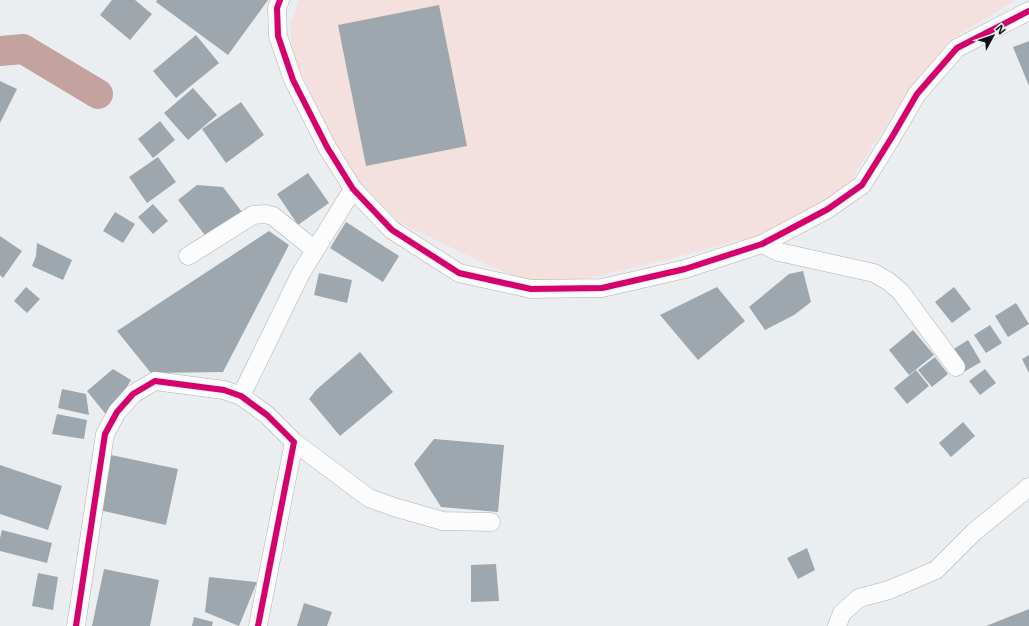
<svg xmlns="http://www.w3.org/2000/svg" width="1029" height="626" font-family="'Noto Sans',sans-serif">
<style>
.green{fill:#f4e0df}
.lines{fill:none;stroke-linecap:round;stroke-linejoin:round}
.river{stroke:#c3a2a0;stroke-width:30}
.building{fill:#9da7ad}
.street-casing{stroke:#aeb0b2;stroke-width:19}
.street{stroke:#fcfcfd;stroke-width:18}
.cycleway-casing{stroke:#e9eff3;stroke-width:8}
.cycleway{stroke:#d6006c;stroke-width:6}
</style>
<rect width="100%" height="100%" fill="#ebeef1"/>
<path class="green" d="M 299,0 L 1016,0 L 950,40 L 908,94 L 870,150 L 851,181 L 819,206 L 765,234 L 681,256 L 600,276 L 541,285 L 489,266 L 399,222 L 357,179 L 335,143 L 293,56 L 290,26 Z"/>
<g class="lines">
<path class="river" d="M 0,51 L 23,49 L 98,94"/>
</g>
<path class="building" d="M 112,0 L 135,0 L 152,14 L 130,40 L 100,15 Z
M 157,0 L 268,0 L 228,55 L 156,2 Z
M 439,5 L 467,146 L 366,166 L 338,25 Z
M 196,35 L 219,63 L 176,98 L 153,71 Z
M 1029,41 L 1029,86 L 1013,47 Z
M 0,81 L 17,89 L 0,123 Z
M 193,88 L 217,115 L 188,140 L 164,113 Z
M 241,102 L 264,135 L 226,163 L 202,129 Z
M 160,121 L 175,140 L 153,158 L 138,139 Z
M 158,157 L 176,182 L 147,203 L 129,177 Z
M 308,173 L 329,203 L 298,225 L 277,194 Z
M 197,185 L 223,187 L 242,212 L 207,238 L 178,200 Z
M 153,204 L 168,221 L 153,234 L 138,217 Z
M 115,212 L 135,224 L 123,243 L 103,231 Z
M 346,222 L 399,256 L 383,282 L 330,248 Z
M 269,231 L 289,245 L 223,372 L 151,373 L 117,331 Z
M 0,236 L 22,251 L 3,278 L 0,275 Z
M 37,243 L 72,260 L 63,280 L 32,266 L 36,256 Z
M 803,271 L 811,302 L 794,315 L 765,330 L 749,307 L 789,274 Z
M 319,273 L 352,280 L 347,303 L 314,295 Z
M 26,287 L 40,299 L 27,313 L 14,301 Z
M 717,287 L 745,321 L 698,360 L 660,315 Z
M 954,287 L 971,309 L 952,323 L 935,302 Z
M 1016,303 L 1029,324 L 1008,337 L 995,316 Z
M 990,325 L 1002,343 L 986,353 L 974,335 Z
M 913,330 L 934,355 L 909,375 L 889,350 Z
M 968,340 L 981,362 L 962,373 L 949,352 Z
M 360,352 L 393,392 L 340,436 L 309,399 L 316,390 Z
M 1029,355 L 1029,373 L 1022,359 Z
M 935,357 L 948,374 L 932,387 L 918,370 Z
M 113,369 L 131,380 L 108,417 L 87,391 Z
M 985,369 L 996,383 L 980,395 L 969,381 Z
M 916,370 L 929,386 L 907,404 L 894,388 Z
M 62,389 L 86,394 L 89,415 L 58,408 Z
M 57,414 L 87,420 L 84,439 L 52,434 Z
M 963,422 L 975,436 L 951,457 L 939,443 Z
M 434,439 L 504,445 L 498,512 L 441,507 L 414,464 Z
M 111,455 L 178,469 L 166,525 L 99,510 Z
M 0,465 L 62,486 L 48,530 L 0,514 Z
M 2,530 L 52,543 L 47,563 L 0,551 L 0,538 Z
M 807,548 L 815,570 L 798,579 L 787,558 Z
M 496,564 L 499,601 L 471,602 L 471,565 Z
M 104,569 L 159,580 L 150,626 L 92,626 Z
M 38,573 L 58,577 L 53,610 L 32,606 Z
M 209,577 L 257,582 L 239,626 L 205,612 Z
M 304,603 L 332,612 L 327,626 L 297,626 Z
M 1029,609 L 1029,626 L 986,626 Z
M 194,617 L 213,622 L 212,626 L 192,626 Z"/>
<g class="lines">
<defs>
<path id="street" d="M 280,0 L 277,8 L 278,36 L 293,80 L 327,147 L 353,189 L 392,230 L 459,273 L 531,289 L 602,288 L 685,269 L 762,244 L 828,209 L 862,185 L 892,137 L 917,94 L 957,48 L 1029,11
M 762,244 L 779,252 L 874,273 L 888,281 L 901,292 L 956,367
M 188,256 L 253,215 L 265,214 L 273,216 L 315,250
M 241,396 L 301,273 L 353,189
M 294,442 L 369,498 L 394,507 L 443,521 L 491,522
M 76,626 L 105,434 L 117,412 L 133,394 L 155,381 L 224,390 L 241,396 L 267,415 L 294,442 L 258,626
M 837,626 L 842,613 L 859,598 L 889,590 L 936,570 L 974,532 L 1029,487"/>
</defs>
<use href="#street" class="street-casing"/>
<use href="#street" class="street"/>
<defs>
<path id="cycleway" d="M 280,0 L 277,8 L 278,36 L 293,80 L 327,147 L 353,189 L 392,230 L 459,273 L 531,289 L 602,288 L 685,269 L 762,244 L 828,209 L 862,185 L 892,137 L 917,94 L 957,48 L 1029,11
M 76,626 L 105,434 L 117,412 L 133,394 L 155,381 L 224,390 L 241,396 L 267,415 L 294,442 L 258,626"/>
</defs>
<use href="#cycleway" class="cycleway-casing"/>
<use href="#cycleway" class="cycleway"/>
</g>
<g transform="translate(993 36) rotate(50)" stroke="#e9eff3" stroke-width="3" paint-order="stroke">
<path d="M0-3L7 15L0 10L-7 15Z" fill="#0f1112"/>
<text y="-6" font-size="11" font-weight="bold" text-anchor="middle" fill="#0f1112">N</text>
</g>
</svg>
